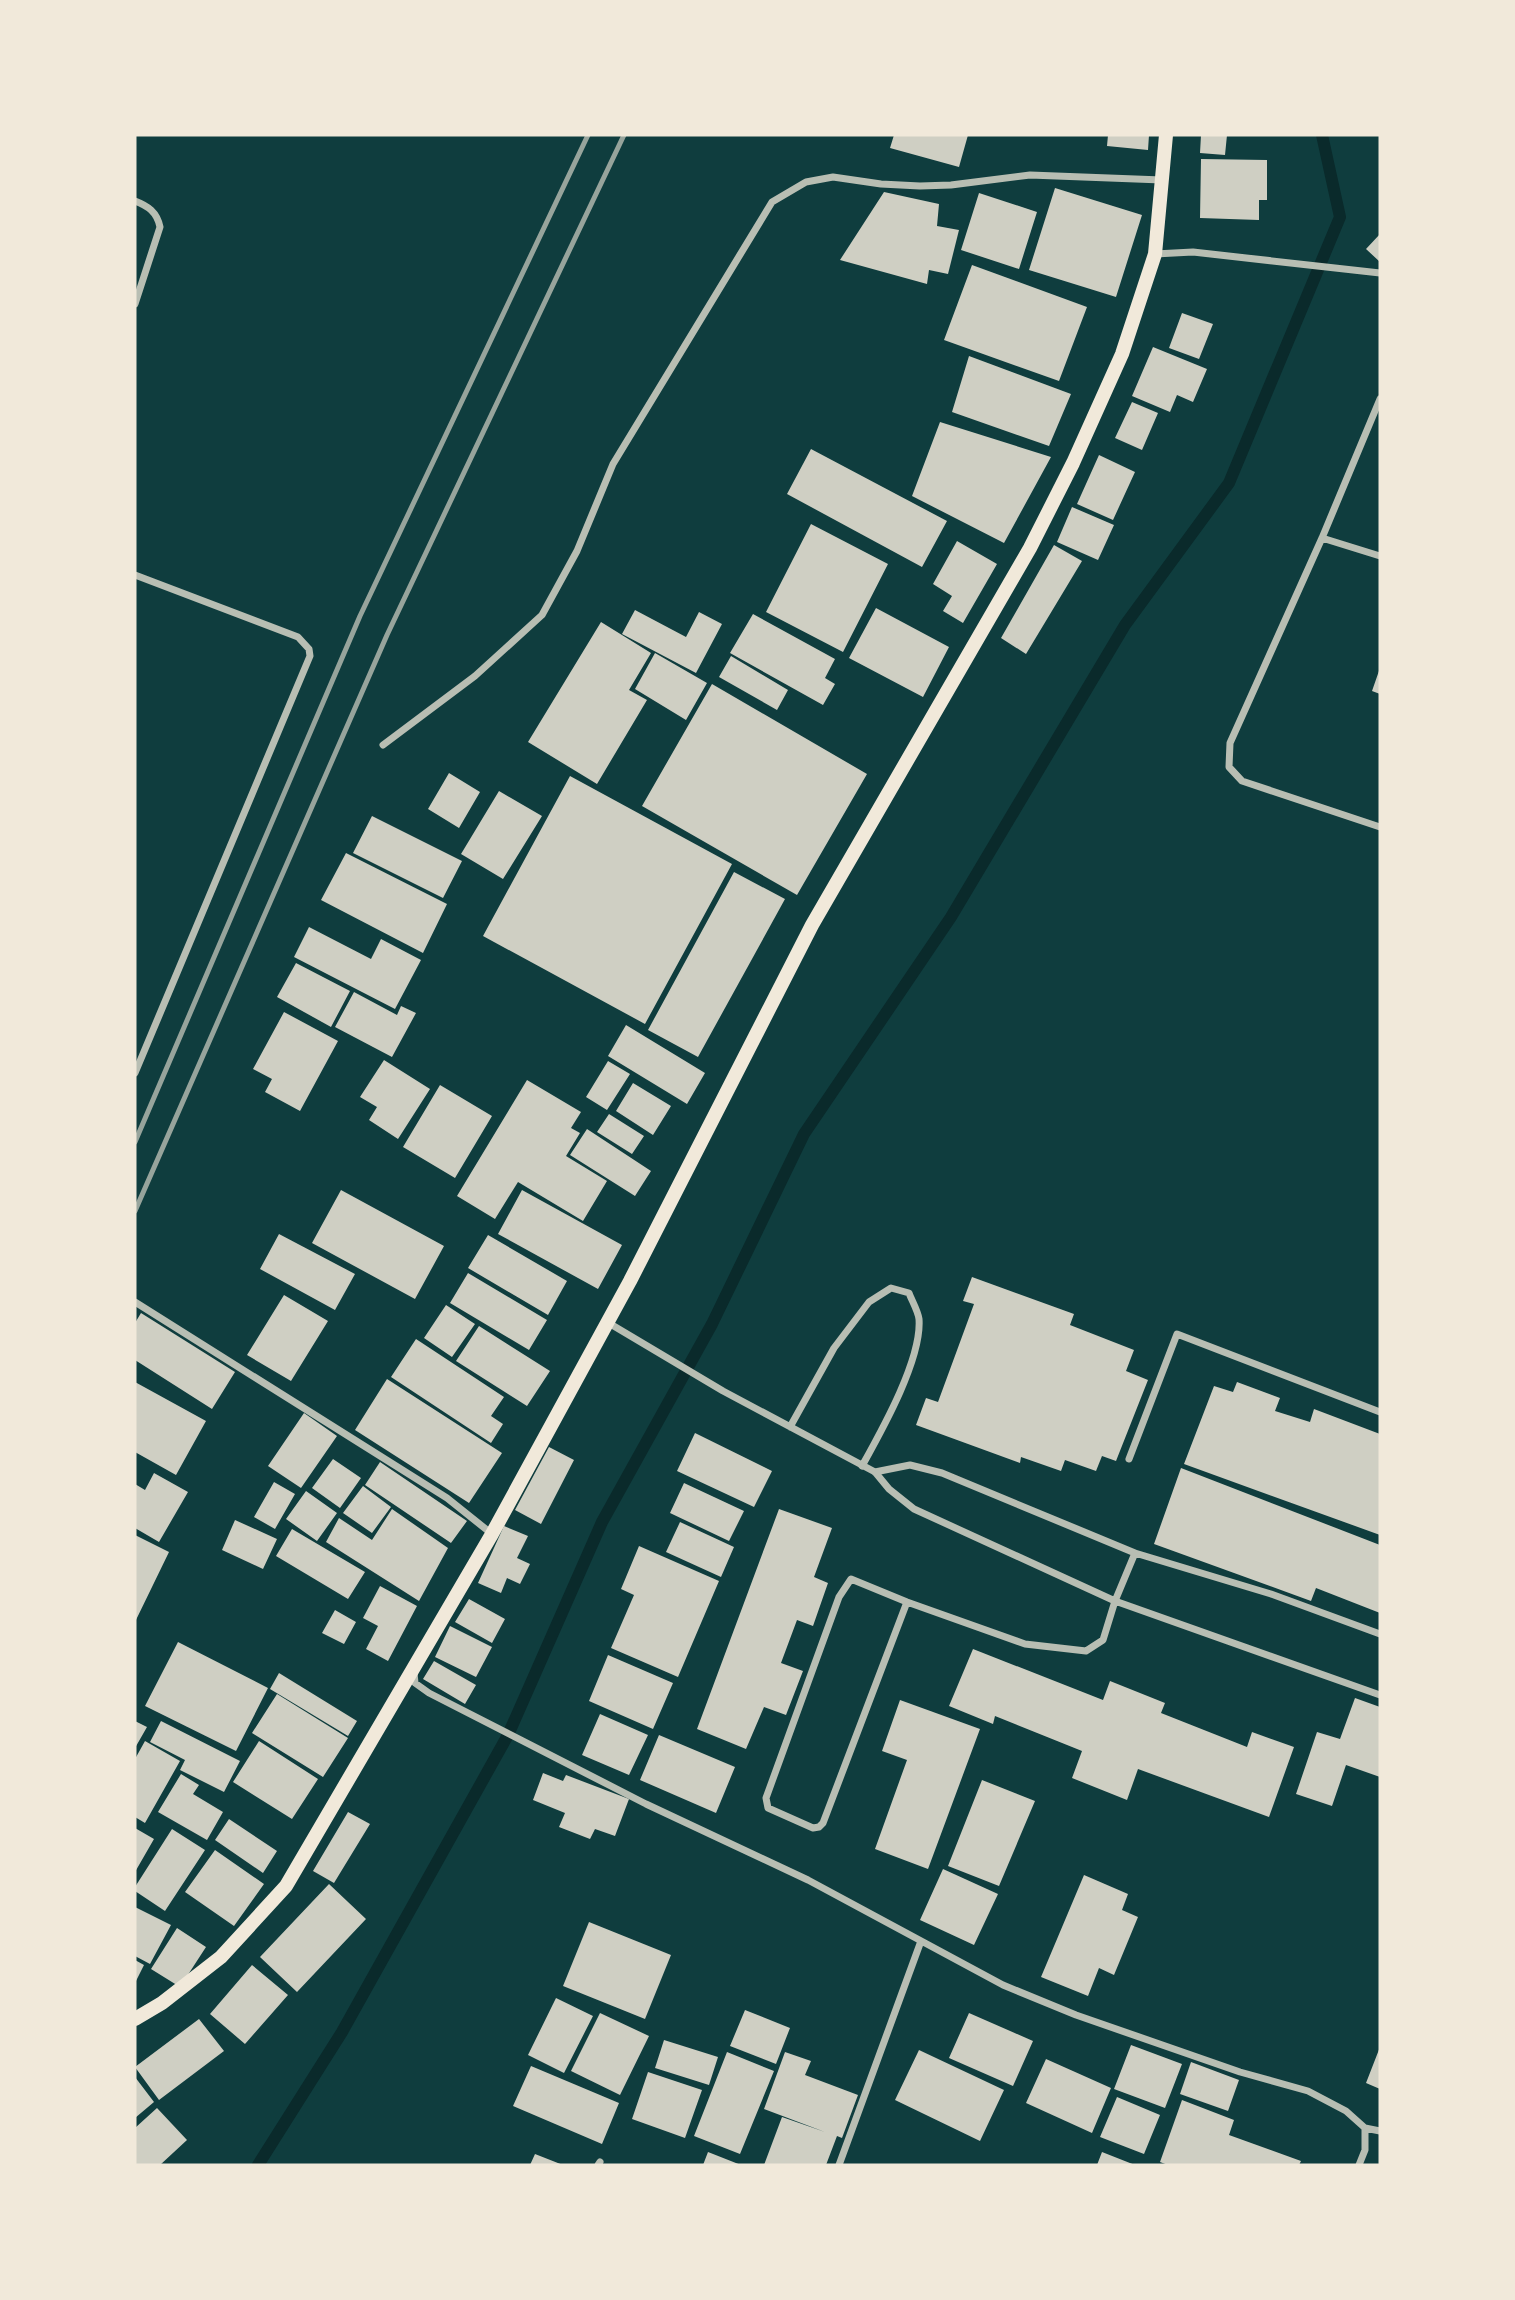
<svg xmlns="http://www.w3.org/2000/svg" width="1515" height="2300" font-family="Lora,serif">
<style>
.lines{fill:none;stroke-linecap:round;stroke-linejoin:round}
.stream{stroke:#0a2a2b;stroke-width:12}
.building{fill:#cfcfc3}
.minor{stroke:#b8beb3;stroke-width:7}
.secondary{stroke:#f1e9da;stroke-width:14}
.rail{stroke:#97a49c;stroke-width:5}
</style>
<rect width="100%" height="100%" fill="#0f3d3e"/>
<g class="lines">
<path class="stream" d="M 258,2165 L 342,2032 L 508,1735 L 602,1522 L 712,1324 L 804,1134 L 951,917 L 1125,625 L 1229,483 L 1340,217 L 1322,135"/>
</g>
<path class="building" d="M 894,135 L 968,135 L 959,167 L 890,148 Z
M 1108,135 L 1149,135 L 1148,150 L 1107,146 Z
M 1201,135 L 1227,135 L 1225,155 L 1200,153 Z
M 1201,159 L 1267,160 L 1267,200 L 1259,200 L 1259,220 L 1200,218 Z
M 1055,188 L 1142,215 L 1116,297 L 1029,270 Z
M 884,192 L 939,204 L 937,226 L 959,230 L 948,274 L 929,270 L 927,284 L 840,260 Z
M 979,193 L 1037,212 L 1019,269 L 961,250 Z
M 1380,234 L 1380,262 L 1366,249 Z
M 972,265 L 1087,307 L 1059,381 L 944,340 Z
M 1182,313 L 1213,324 L 1199,359 L 1169,348 Z
M 1153,347 L 1207,369 L 1193,402 L 1177,395 L 1170,412 L 1132,396 Z
M 969,356 L 1071,394 L 1049,446 L 952,412 Z
M 1132,402 L 1158,413 L 1142,450 L 1115,438 Z
M 940,422 L 1051,457 L 1004,543 L 912,496 Z
M 811,449 L 947,521 L 922,567 L 787,494 Z
M 1099,455 L 1135,472 L 1113,520 L 1077,504 Z
M 1072,507 L 1114,525 L 1098,560 L 1057,542 Z
M 811,524 L 888,564 L 843,652 L 766,612 Z
M 957,541 L 997,564 L 963,623 L 943,611 L 952,596 L 933,584 Z
M 1054,545 L 1082,561 L 1026,654 L 1001,638 Z
M 876,608 L 949,647 L 923,697 L 849,658 Z
M 635,610 L 686,637 L 699,612 L 722,624 L 696,673 L 622,634 Z
M 753,614 L 835,659 L 825,678 L 835,684 L 823,705 L 730,653 Z
M 601,622 L 651,653 L 629,690 L 647,700 L 597,784 L 528,742 Z
M 655,653 L 707,683 L 686,720 L 635,689 Z
M 731,656 L 788,690 L 777,710 L 719,677 Z
M 1380,668 L 1380,694 L 1372,691 Z
M 712,684 L 867,774 L 797,895 L 642,806 Z
M 449,773 L 480,792 L 459,828 L 428,809 Z
M 570,776 L 732,864 L 645,1024 L 483,936 Z
M 499,791 L 542,816 L 503,879 L 461,854 Z
M 372,816 L 462,861 L 443,898 L 353,853 Z
M 346,853 L 447,904 L 423,953 L 321,900 Z
M 734,872 L 785,899 L 698,1057 L 648,1030 Z
M 309,927 L 371,959 L 381,939 L 421,960 L 395,1009 L 294,957 Z
M 296,963 L 350,991 L 331,1027 L 277,997 Z
M 354,992 L 397,1015 L 401,1006 L 416,1013 L 392,1057 L 335,1027 Z
M 284,1012 L 338,1041 L 300,1111 L 265,1092 L 272,1079 L 253,1069 Z
M 626,1025 L 705,1073 L 687,1104 L 608,1056 Z
M 384,1060 L 430,1089 L 398,1139 L 369,1120 L 377,1107 L 360,1097 Z
M 608,1061 L 630,1074 L 607,1110 L 586,1097 Z
M 527,1080 L 581,1112 L 571,1128 L 580,1133 L 566,1156 L 607,1181 L 583,1221 L 518,1182 L 495,1219 L 457,1196 Z
M 633,1083 L 671,1106 L 653,1135 L 616,1111 Z
M 440,1085 L 492,1116 L 455,1178 L 403,1147 Z
M 609,1114 L 644,1136 L 632,1154 L 597,1132 Z
M 587,1129 L 651,1171 L 635,1196 L 570,1155 Z
M 341,1190 L 444,1246 L 415,1299 L 312,1243 Z
M 522,1190 L 622,1245 L 598,1289 L 498,1234 Z
M 279,1234 L 355,1274 L 335,1310 L 260,1269 Z
M 488,1235 L 567,1281 L 548,1315 L 468,1268 Z
M 468,1273 L 547,1320 L 529,1350 L 450,1303 Z
M 972,1277 L 1074,1314 L 1070,1325 L 1134,1350 L 1126,1371 L 1148,1380 L 1116,1461 L 1102,1456 L 1096,1471 L 1065,1460 L 1061,1471 L 1021,1457 L 1020,1463 L 916,1425 L 926,1398 L 938,1402 L 974,1304 L 963,1301 Z
M 284,1295 L 328,1321 L 291,1381 L 247,1355 Z
M 446,1305 L 475,1324 L 452,1357 L 424,1338 Z
M 141,1313 L 235,1372 L 212,1409 L 135,1360 L 135,1323 Z
M 479,1326 L 550,1371 L 527,1406 L 456,1361 Z
M 416,1339 L 504,1397 L 491,1416 L 503,1424 L 491,1443 L 391,1377 Z
M 387,1379 L 502,1453 L 469,1503 L 355,1430 Z
M 135,1382 L 206,1421 L 176,1475 L 135,1452 Z
M 1237,1382 L 1280,1398 L 1275,1411 L 1310,1422 L 1314,1409 L 1380,1434 L 1380,1535 L 1184,1464 L 1214,1386 L 1233,1392 Z
M 304,1413 L 337,1436 L 301,1488 L 268,1466 Z
M 695,1433 L 772,1471 L 754,1507 L 677,1471 Z
M 549,1447 L 574,1460 L 541,1524 L 515,1510 Z
M 333,1459 L 361,1478 L 340,1508 L 312,1488 Z
M 380,1462 L 467,1521 L 451,1543 L 365,1485 Z
M 1181,1468 L 1380,1545 L 1380,1613 L 1316,1588 L 1311,1601 L 1154,1544 Z
M 154,1473 L 188,1492 L 159,1542 L 135,1528 L 135,1484 L 145,1490 Z
M 274,1482 L 295,1494 L 275,1529 L 254,1517 Z
M 684,1483 L 744,1511 L 729,1541 L 670,1513 Z
M 363,1486 L 391,1507 L 372,1533 L 343,1513 Z
M 306,1491 L 337,1513 L 317,1541 L 286,1519 Z
M 392,1509 L 448,1548 L 419,1601 L 326,1542 L 339,1518 L 372,1540 Z
M 779,1509 L 832,1528 L 814,1577 L 828,1583 L 813,1626 L 797,1620 L 781,1663 L 803,1671 L 786,1715 L 764,1707 L 746,1749 L 697,1729 Z
M 235,1520 L 277,1539 L 263,1569 L 222,1550 Z
M 680,1522 L 734,1547 L 721,1577 L 666,1552 Z
M 504,1526 L 528,1536 L 517,1558 L 530,1564 L 520,1584 L 507,1578 L 501,1593 L 478,1583 Z
M 292,1529 L 365,1572 L 348,1599 L 276,1556 Z
M 135,1535 L 169,1552 L 135,1622 Z
M 639,1546 L 719,1581 L 678,1677 L 611,1648 L 634,1595 L 621,1589 Z
M 380,1586 L 417,1606 L 388,1661 L 366,1649 L 378,1626 L 363,1618 Z
M 469,1599 L 505,1619 L 492,1643 L 455,1622 Z
M 335,1610 L 356,1622 L 344,1644 L 322,1633 Z
M 450,1626 L 492,1647 L 476,1677 L 435,1657 Z
M 178,1642 L 268,1688 L 236,1751 L 145,1706 Z
M 973,1649 L 1103,1700 L 1110,1681 L 1165,1703 L 1161,1713 L 1247,1747 L 1252,1732 L 1294,1747 L 1269,1817 L 1138,1769 L 1127,1800 L 1072,1778 L 1082,1751 L 995,1716 L 993,1724 L 949,1706 Z
M 608,1655 L 673,1683 L 653,1729 L 589,1701 Z
M 434,1661 L 476,1685 L 465,1704 L 423,1679 Z
M 279,1673 L 357,1721 L 348,1736 L 270,1689 Z
M 277,1694 L 348,1738 L 323,1777 L 252,1733 Z
M 1355,1698 L 1380,1707 L 1380,1777 L 1346,1765 L 1332,1806 L 1296,1794 L 1317,1732 L 1340,1739 Z
M 900,1700 L 980,1729 L 928,1869 L 875,1849 L 907,1760 L 882,1751 Z
M 600,1714 L 648,1735 L 629,1775 L 582,1755 Z
M 135,1721 L 147,1727 L 135,1748 Z
M 161,1721 L 240,1761 L 224,1792 L 180,1770 L 185,1760 L 150,1742 Z
M 659,1735 L 735,1767 L 716,1813 L 640,1780 Z
M 145,1741 L 180,1761 L 145,1823 L 135,1817 L 135,1759 Z
M 259,1741 L 318,1779 L 292,1819 L 233,1782 Z
M 543,1773 L 563,1781 L 566,1775 L 629,1799 L 615,1836 L 595,1829 L 590,1839 L 559,1827 L 565,1813 L 533,1800 Z
M 181,1774 L 199,1785 L 193,1794 L 223,1812 L 207,1840 L 158,1812 Z
M 982,1780 L 1035,1801 L 999,1886 L 948,1866 Z
M 348,1812 L 370,1824 L 334,1883 L 313,1871 Z
M 229,1819 L 277,1851 L 263,1873 L 215,1840 Z
M 135,1828 L 154,1839 L 135,1872 Z
M 172,1829 L 205,1850 L 165,1911 L 135,1891 L 135,1887 Z
M 215,1850 L 264,1884 L 234,1926 L 185,1892 Z
M 943,1869 L 998,1894 L 974,1945 L 920,1920 Z
M 1084,1875 L 1128,1894 L 1122,1910 L 1138,1917 L 1114,1975 L 1099,1968 L 1088,1996 L 1041,1977 Z
M 329,1884 L 366,1919 L 297,1992 L 260,1957 Z
M 135,1907 L 171,1925 L 150,1964 L 135,1956 Z
M 589,1922 L 671,1955 L 645,2019 L 563,1986 Z
M 177,1928 L 206,1947 L 180,1987 L 151,1969 Z
M 135,1960 L 144,1965 L 135,1983 Z
M 252,1965 L 288,1995 L 245,2044 L 210,2014 Z
M 556,1998 L 593,2016 L 564,2073 L 528,2055 Z
M 745,2010 L 790,2028 L 776,2064 L 730,2046 Z
M 600,2013 L 649,2036 L 620,2095 L 571,2071 Z
M 969,2013 L 1033,2041 L 1013,2086 L 949,2058 Z
M 199,2019 L 224,2051 L 159,2100 L 135,2067 Z
M 664,2040 L 718,2057 L 709,2085 L 655,2068 Z
M 1131,2045 L 1182,2064 L 1165,2108 L 1114,2089 Z
M 1380,2047 L 1380,2089 L 1366,2083 Z
M 919,2050 L 1004,2090 L 980,2141 L 895,2100 Z
M 727,2052 L 774,2071 L 740,2154 L 694,2136 Z
M 785,2052 L 811,2061 L 805,2075 L 858,2095 L 842,2138 L 837,2136 L 826,2165 L 764,2165 L 782,2117 L 825,2132 L 764,2109 Z
M 1046,2059 L 1111,2088 L 1092,2133 L 1026,2103 Z
M 1191,2062 L 1239,2080 L 1228,2111 L 1180,2094 Z
M 531,2066 L 619,2103 L 602,2144 L 513,2106 Z
M 648,2072 L 702,2090 L 685,2138 L 632,2119 Z
M 135,2077 L 154,2102 L 135,2118 Z
M 1117,2097 L 1160,2115 L 1144,2154 L 1100,2137 Z
M 1182,2100 L 1234,2120 L 1229,2135 L 1301,2161 L 1299,2165 L 1168,2165 L 1160,2162 Z
M 157,2108 L 187,2140 L 160,2165 L 135,2165 L 135,2128 Z
M 708,2152 L 741,2165 L 703,2165 Z
M 1102,2152 L 1135,2165 L 1097,2165 Z
M 535,2154 L 563,2165 L 530,2165 Z"/>
<g class="lines">
<path class="minor" d="M 135,201 C 148,206 157,212 160,227 L 135,304
M 1155,254 L 1193,252 L 1380,273
M 1380,399 L 1322,538 L 1230,743 L 1229,767 L 1242,781 L 1380,827
M 1322,538 L 1380,556
M 135,575 L 298,637 L 309,649 L 310,656 L 135,1073
M 383,745 L 475,676 L 542,615 L 577,551 L 613,464 L 772,202 L 806,182 L 833,177 L 881,184 L 920,186 L 951,185 L 1030,175 L 1162,180
M 135,1302 L 447,1498 L 492,1534
M 607,1322 L 723,1391 L 875,1472 L 889,1489 L 914,1509 L 1115,1601 L 1380,1695
M 790,1427 L 834,1348 L 869,1302 L 891,1288 L 909,1293 C 912,1301 918,1311 919,1319 C 922,1359 882,1430 862,1466
M 1129,1459 L 1177,1334 L 1380,1412
M 875,1472 L 910,1465 L 942,1473 L 1135,1553 L 1271,1594 L 1380,1634
M 907,1602 L 823,1823 L 819,1827 L 813,1828 L 768,1808 L 766,1798 L 839,1597 L 851,1579 L 907,1602 L 1025,1644 L 1086,1651 L 1103,1640 L 1115,1601 L 1135,1553
M 414,1673 L 415,1683 L 429,1693 L 646,1804 L 808,1880 L 1003,1985 L 1076,2015 L 1240,2072 L 1308,2091 L 1346,2111 L 1365,2128 L 1365,2150 L 1359,2165
M 1365,2128 L 1380,2131
M 598,2165 L 600,2162
M 839,2165 L 921,1941"/>
<path class="secondary" d="M 135,2019 L 162,2003 L 221,1957 L 286,1886 L 492,1534 L 630,1281 L 812,925 L 1030,548 L 1073,463 L 1122,354 L 1155,254 L 1166,135"/>
<path class="rail" d="M 135,1142 L 360,616 L 588,135
M 135,1211 L 387,635 L 624,135"/>
</g>
<rect width="1515" height="2300" fill="none" stroke="#f1e9da" stroke-width="273"/>
</svg>
